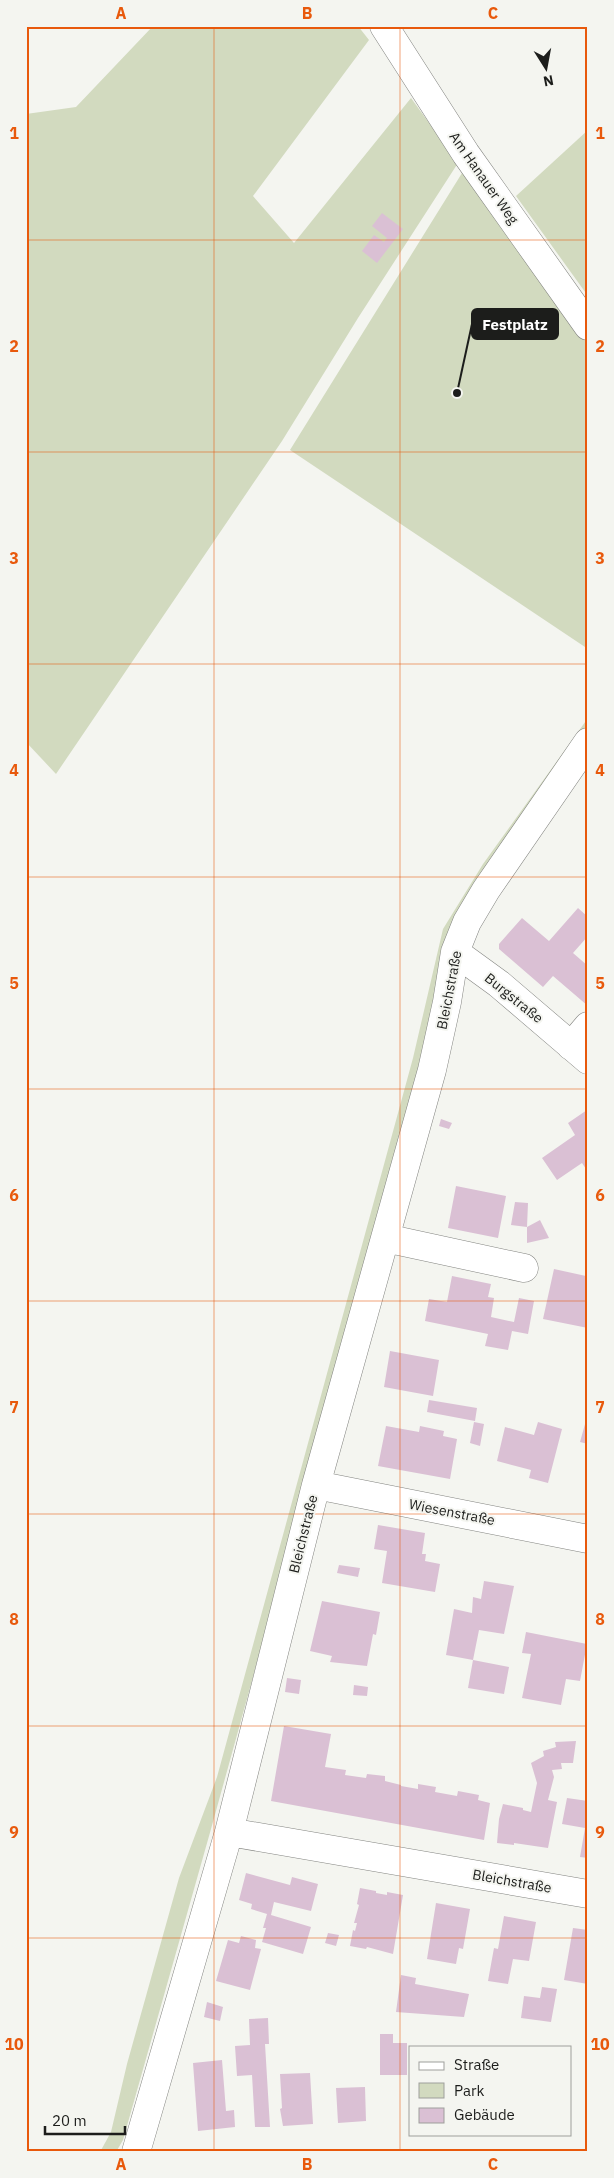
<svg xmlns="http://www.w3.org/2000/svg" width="614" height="2178" font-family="'IBM Plex Sans',sans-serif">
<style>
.green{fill:#d2dabf}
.building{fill:#dac0d4}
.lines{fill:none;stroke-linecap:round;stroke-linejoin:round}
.street-casing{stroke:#838480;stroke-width:29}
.street{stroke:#fff;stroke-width:28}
.grid{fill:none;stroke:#e8590c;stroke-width:1;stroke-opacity:0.55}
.labels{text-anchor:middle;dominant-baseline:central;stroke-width:4;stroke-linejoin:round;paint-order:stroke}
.street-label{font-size:14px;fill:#1c1d1b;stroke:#f4f5f0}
.leader{fill:none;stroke:#1c1d1b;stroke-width:2}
.callout-dot{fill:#1c1d1b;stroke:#f4f5f0;stroke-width:2}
.callout{fill:#1c1d1b;stroke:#1c1d1b;stroke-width:2}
.callout-label{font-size:15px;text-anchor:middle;font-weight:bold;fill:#fff}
.neatline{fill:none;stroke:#e8590c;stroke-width:2}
.grid-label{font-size:16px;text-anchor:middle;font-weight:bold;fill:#e8590c}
</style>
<rect width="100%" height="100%" fill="#f4f5f0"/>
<path class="green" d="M 153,26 L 358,26 L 369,40 L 253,196 L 294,243 L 411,98 L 458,163 L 358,318 L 282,441 L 56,774 L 26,742 L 26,114 L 76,107 Z
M 588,130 L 588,296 L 516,196 Z
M 467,165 L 588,336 L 588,649 L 290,450 Z
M 588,718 L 588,728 L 474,890 L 424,1059 L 211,1829 L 123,2140 L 116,2152 L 100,2152 L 111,2132 L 127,2064 L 179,1878 L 217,1777 L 413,1058 L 443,929 L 483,864 Z"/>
<path class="building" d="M 382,213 L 403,229 L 377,263 L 362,251 L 374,235 L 384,242 L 387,238 L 372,226 Z
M 578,908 L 588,917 L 588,936 L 573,953 L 588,966 L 588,1006 L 553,976 L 543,987 L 499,949 L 499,944 L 522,918 L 549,941 Z
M 588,1105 L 588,1172 L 582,1163 L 557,1180 L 542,1158 L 575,1135 L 568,1123 L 587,1110 L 585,1107 Z
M 441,1119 L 452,1123 L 449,1129 L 439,1126 Z
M 456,1186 L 506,1196 L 498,1238 L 448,1228 Z
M 515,1202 L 528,1203 L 527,1227 L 511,1225 Z
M 540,1220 L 549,1238 L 527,1243 L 527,1227 Z
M 554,1269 L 586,1276 L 585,1282 L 588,1283 L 588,1328 L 543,1319 Z
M 452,1276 L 491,1284 L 488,1297 L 494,1298 L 491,1317 L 514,1322 L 519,1298 L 534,1301 L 528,1334 L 512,1331 L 508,1350 L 485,1346 L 488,1334 L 425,1321 L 429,1299 L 447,1302 Z
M 390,1351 L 439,1360 L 433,1396 L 384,1387 Z
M 429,1400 L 477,1408 L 475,1421 L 427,1412 Z
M 587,1417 L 588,1417 L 588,1444 L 580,1442 Z
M 474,1422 L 484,1424 L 480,1446 L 470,1443 Z
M 538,1422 L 562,1429 L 548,1483 L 529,1478 L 531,1470 L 497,1461 L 505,1427 L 534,1435 Z
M 386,1426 L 419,1432 L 420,1426 L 444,1431 L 443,1436 L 457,1439 L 450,1479 L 378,1466 Z
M 378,1525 L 425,1533 L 422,1554 L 426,1554 L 425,1561 L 440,1564 L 435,1592 L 382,1583 L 387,1551 L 374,1549 Z
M 339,1565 L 360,1568 L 358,1577 L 337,1573 Z
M 484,1581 L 514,1586 L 504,1634 L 479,1630 L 473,1660 L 446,1655 L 454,1609 L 472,1613 L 473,1597 L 481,1599 Z
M 322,1601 L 380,1612 L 376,1635 L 373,1634 L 367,1666 L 330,1662 L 332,1656 L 310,1651 Z
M 526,1632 L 587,1644 L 580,1681 L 566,1679 L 561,1705 L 522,1698 L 531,1654 L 522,1653 Z
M 473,1660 L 509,1667 L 504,1694 L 468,1688 Z
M 287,1678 L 301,1680 L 299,1694 L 285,1692 Z
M 354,1685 L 368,1687 L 367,1696 L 353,1695 Z
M 284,1726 L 331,1734 L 325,1767 L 346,1770 L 345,1775 L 366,1778 L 367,1774 L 385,1776 L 385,1781 L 401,1785 L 401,1786 L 418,1789 L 418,1784 L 436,1787 L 435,1792 L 457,1796 L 458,1791 L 479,1795 L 478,1800 L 490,1803 L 484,1840 L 271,1801 Z
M 576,1741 L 573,1763 L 561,1763 L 562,1769 L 552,1770 L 554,1777 L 548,1800 L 557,1802 L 548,1848 L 514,1843 L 514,1845 L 497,1843 L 499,1819 L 503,1804 L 523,1808 L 523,1810 L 531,1812 L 537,1783 L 531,1763 L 544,1756 L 543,1751 L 556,1747 L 555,1742 Z
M 567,1798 L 588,1801 L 588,1858 L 580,1857 L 585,1828 L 562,1824 Z
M 246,1873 L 290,1885 L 292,1877 L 318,1884 L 311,1911 L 274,1902 L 271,1915 L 311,1927 L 303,1954 L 262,1942 L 266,1928 L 263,1928 L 267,1914 L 251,1909 L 252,1904 L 239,1900 Z
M 360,1888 L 376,1891 L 376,1893 L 387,1895 L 387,1892 L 403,1895 L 393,1954 L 367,1947 L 366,1949 L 350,1946 L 353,1930 L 355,1931 L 357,1923 L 354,1923 L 359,1905 L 357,1904 Z
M 436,1903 L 470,1909 L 463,1949 L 459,1948 L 456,1964 L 427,1959 Z
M 504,1916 L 536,1922 L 529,1961 L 513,1959 L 508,1984 L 488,1981 L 494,1948 L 498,1949 Z
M 573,1928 L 588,1930 L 588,1984 L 564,1980 Z
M 328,1933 L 339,1935 L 336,1946 L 325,1943 Z
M 241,1936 L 256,1940 L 255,1948 L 261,1949 L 250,1990 L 216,1981 L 228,1940 L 239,1943 Z
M 401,1975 L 416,1978 L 415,1984 L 469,1994 L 464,2017 L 396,2012 Z
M 542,1987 L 557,1989 L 551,2022 L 521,2018 L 524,1996 L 540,1998 Z
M 207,2002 L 223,2007 L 220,2021 L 204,2017 Z
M 268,2018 L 269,2044 L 265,2044 L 270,2127 L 255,2127 L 252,2075 L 237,2076 L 235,2046 L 250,2045 L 249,2019 Z
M 380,2034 L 393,2034 L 393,2043 L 407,2043 L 407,2075 L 380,2075 Z
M 222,2060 L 226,2111 L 234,2110 L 235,2127 L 198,2131 L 193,2063 Z
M 310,2073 L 313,2124 L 283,2126 L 280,2109 L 282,2108 L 280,2074 Z
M 365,2087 L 366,2121 L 338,2123 L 336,2088 Z"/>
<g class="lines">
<defs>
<path id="street" d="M 384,26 L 466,154 L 588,326
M 455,952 L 499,984 L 588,1060
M 571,1046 L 588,1026
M 385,1238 L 524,1268
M 316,1485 L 588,1539
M 229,1832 L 588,1894
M 136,2152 L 229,1832 L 316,1485 L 432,1070 L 447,1002 L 455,952 L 467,922 L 486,890 L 588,742"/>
</defs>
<use href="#street" class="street-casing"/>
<use href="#street" class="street"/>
</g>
<path class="grid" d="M 214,26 L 214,2152M 400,26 L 400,2152M 26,240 L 588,240M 26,452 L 588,452M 26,664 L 588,664M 26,877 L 588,877M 26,1089 L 588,1089M 26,1301 L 588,1301M 26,1514 L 588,1514M 26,1726 L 588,1726M 26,1938 L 588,1938"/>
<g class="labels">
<g class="street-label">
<text transform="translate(484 178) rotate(55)">Am Hanauer Weg</text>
<text transform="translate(449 990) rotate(-79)">Bleichstraße</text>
<text transform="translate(514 998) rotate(39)">Burgstraße</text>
<text transform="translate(452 1512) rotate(11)">Wiesenstraße</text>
<text transform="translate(303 1534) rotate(-76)">Bleichstraße</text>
<text transform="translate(512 1881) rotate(10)">Bleichstraße</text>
</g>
</g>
<path class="leader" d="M457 393L472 324"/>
<circle class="callout-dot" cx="457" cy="393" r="5"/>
<rect class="callout" x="472" y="309" width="86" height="30" rx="5"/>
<g class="callout-label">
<text x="515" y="330">Festplatz</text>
</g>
<rect width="614" height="2178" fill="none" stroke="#f4f5f0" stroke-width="55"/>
<rect x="409" y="2046" width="162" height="90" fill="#f4f5f0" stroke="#9e9f9b"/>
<rect x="419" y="2062" width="25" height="8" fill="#ffffff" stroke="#9e9f9b"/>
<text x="454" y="2070" font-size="15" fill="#1c1d1b">Straße</text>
<rect x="419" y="2083" width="25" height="15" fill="#d2dabf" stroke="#9e9f9b"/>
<text x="454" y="2096" font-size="15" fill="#1c1d1b">Park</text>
<rect x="419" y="2108" width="25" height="15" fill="#dac0d4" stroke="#9e9f9b"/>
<text x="454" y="2120" font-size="15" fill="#1c1d1b">Gebäude</text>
<g transform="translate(546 68) rotate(169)" stroke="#f4f5f0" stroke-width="4" paint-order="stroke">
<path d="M0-4L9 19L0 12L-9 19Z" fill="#1c1d1b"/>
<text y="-8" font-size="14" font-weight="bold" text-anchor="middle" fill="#1c1d1b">N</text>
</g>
<path d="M45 2126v8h80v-8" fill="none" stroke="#1c1d1b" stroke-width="2.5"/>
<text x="52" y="2126" font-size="15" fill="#1c1d1b" stroke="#f4f5f0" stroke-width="4" paint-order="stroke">20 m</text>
<rect x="28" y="28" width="558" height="2122" class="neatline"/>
<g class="grid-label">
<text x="121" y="19">A</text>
<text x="307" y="19">B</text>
<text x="493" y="19">C</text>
<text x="14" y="139">1</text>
<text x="600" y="139">1</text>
<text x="14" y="352">2</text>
<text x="600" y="352">2</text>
<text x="14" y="564">3</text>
<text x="600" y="564">3</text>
<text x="14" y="776">4</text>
<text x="600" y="776">4</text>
<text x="14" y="989">5</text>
<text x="600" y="989">5</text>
<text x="14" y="1201">6</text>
<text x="600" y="1201">6</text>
<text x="14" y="1413">7</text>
<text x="600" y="1413">7</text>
<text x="14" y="1625">8</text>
<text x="600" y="1625">8</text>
<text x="14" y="1838">9</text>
<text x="600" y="1838">9</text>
<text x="14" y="2050">10</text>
<text x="600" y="2050">10</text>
<text x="121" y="2170">A</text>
<text x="307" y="2170">B</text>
<text x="493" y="2170">C</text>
</g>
</svg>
